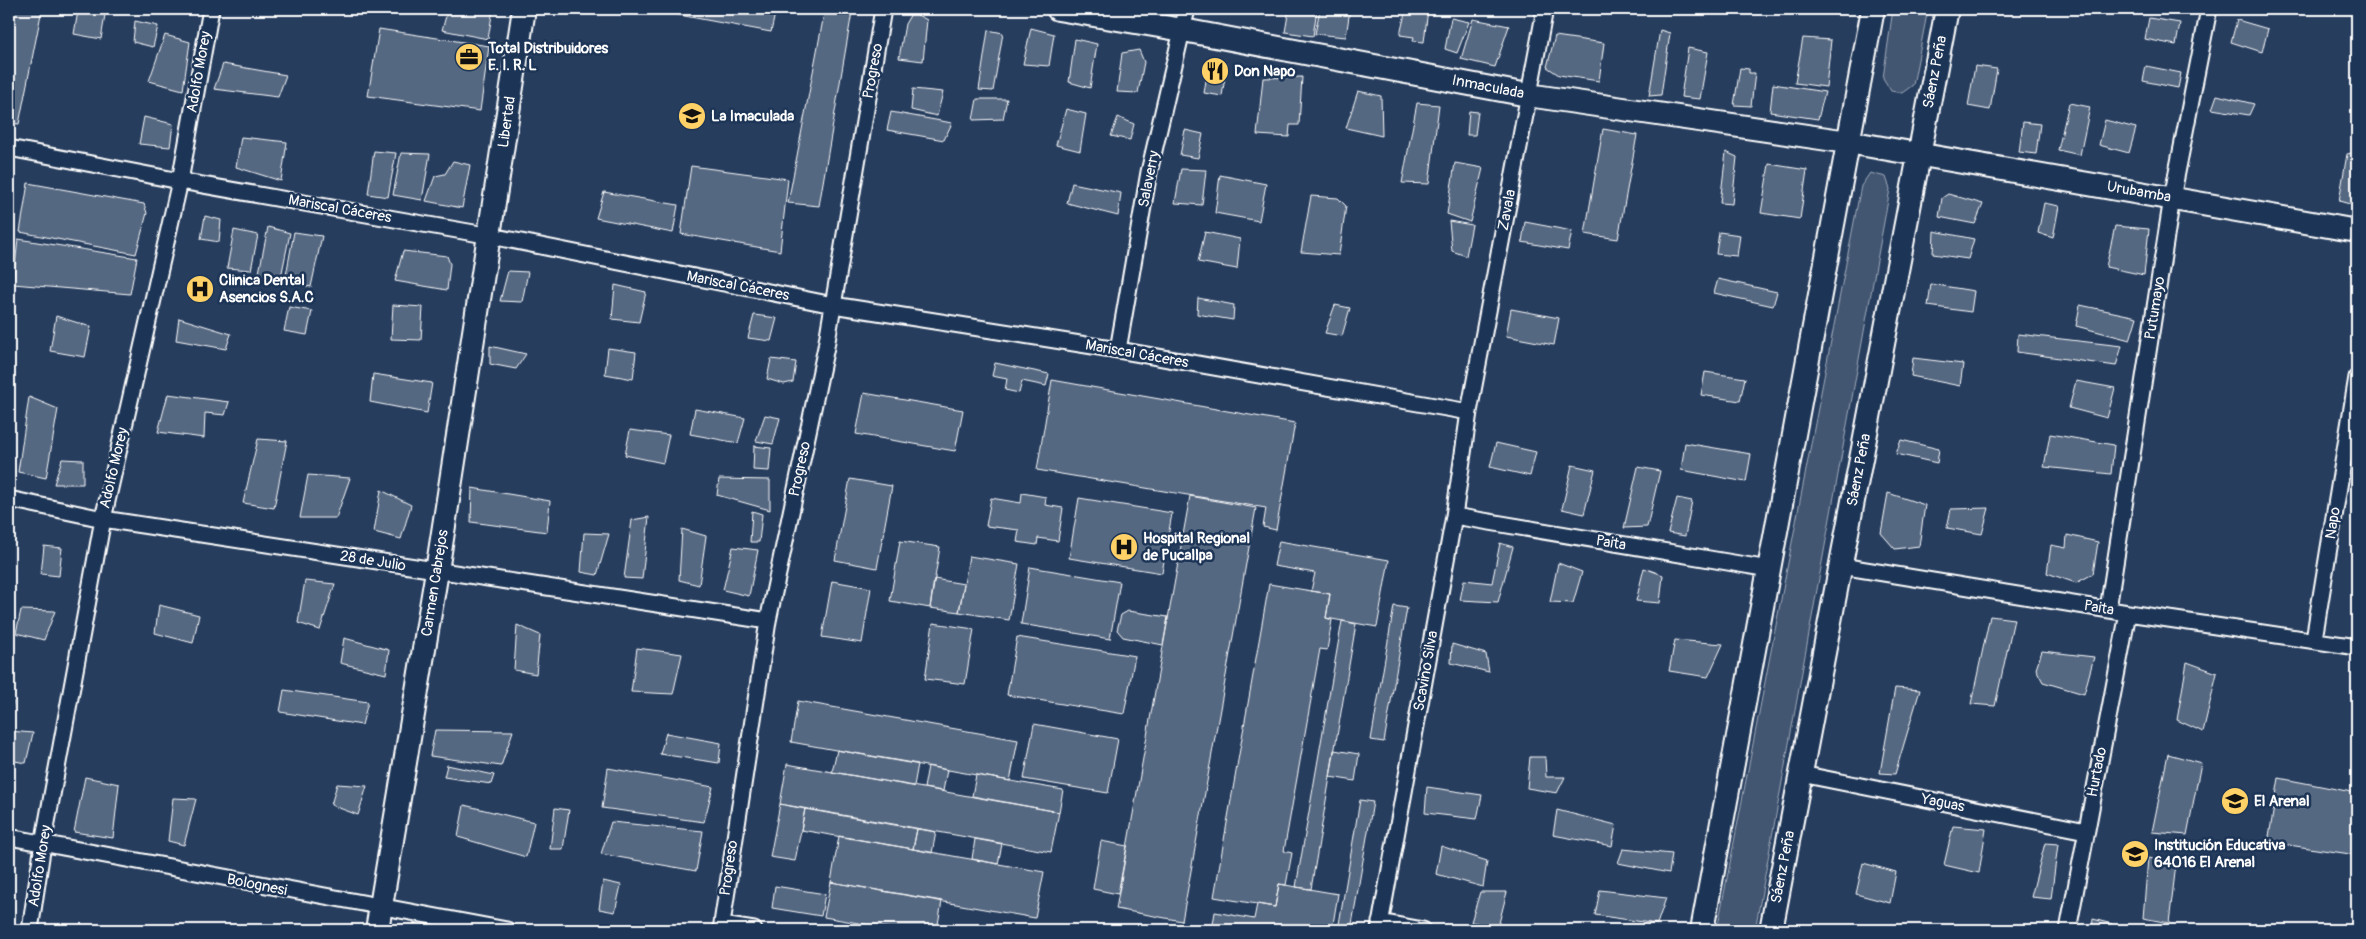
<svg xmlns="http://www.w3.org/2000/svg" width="2366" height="939" font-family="Pangolin,sans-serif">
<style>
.green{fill:#425672;stroke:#a0aab8}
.building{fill:#556781;stroke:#fff}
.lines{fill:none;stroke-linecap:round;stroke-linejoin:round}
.street-casing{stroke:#fff;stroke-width:19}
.secondary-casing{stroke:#fff;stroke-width:26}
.street{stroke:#1d3557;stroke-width:15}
.secondary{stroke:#1d3557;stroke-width:22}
.labels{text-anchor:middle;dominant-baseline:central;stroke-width:5;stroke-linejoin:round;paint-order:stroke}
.poi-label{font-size:15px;font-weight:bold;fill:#fff;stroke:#1d3557;text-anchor:start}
.street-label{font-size:15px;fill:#fff;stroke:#1d3557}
</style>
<rect width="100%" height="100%" fill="#263d5e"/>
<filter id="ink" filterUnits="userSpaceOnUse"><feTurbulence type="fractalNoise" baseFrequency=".02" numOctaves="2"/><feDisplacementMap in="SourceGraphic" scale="10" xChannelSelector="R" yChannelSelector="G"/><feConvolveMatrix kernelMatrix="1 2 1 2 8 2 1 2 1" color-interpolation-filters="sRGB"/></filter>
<g filter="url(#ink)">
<path class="green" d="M 1893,9 L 1928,9 L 1913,85 L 1902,93 L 1891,91 L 1883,78 Z
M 1870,173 L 1886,177 L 1890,189 L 1755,930 L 1717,930 L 1861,186 Z"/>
<path class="building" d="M 9,9 L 42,9 L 19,124 L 9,123 Z
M 448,9 L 493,9 L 488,39 L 442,30 Z
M 647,9 L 776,9 L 771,32 Z
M 825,9 L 852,12 L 819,206 L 788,203 Z
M 1215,9 L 1250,9 L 1250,12 Z
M 1256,9 L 1271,9 L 1270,14 L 1256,10 Z
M 1289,9 L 1317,9 L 1313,36 L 1285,32 Z
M 1320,9 L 1350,9 L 1346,37 L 1315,34 Z
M 1406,9 L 1428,9 L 1424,42 L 1413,41 L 1414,37 L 1400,35 Z
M 1819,9 L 1837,9 L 1836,11 Z
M 78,11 L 105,15 L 101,39 L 74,34 Z
M 912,12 L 927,20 L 923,61 L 899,58 L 905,24 Z
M 1451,18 L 1469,22 L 1457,53 L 1445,49 Z
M 2149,18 L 2180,23 L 2176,45 L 2145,39 Z
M 1473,19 L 1509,26 L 1495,67 L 1461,59 Z
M 2237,20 L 2268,29 L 2262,52 L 2231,42 Z
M 135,21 L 158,26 L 153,47 L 133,42 Z
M 1031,28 L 1054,34 L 1049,66 L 1023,64 Z
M 379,29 L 489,46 L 480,111 L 368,96 Z
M 988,30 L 1003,33 L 993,91 L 979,90 Z
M 1660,30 L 1670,33 L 1661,95 L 1649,96 Z
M 165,35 L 190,42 L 183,90 L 149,81 Z
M 1555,36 L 1604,43 L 1599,81 L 1559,75 L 1547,67 Z
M 1803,38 L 1831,40 L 1826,87 L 1795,83 Z
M 1075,39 L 1097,44 L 1090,88 L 1069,82 Z
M 1688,48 L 1708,52 L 1700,99 L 1681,97 Z
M 1139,50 L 1144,62 L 1138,93 L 1117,92 L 1122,53 Z
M 1209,62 L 1227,64 L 1222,96 L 1204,93 Z
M 223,64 L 286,75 L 278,97 L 214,89 Z
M 1975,66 L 1997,69 L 1990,110 L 1968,106 Z
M 2146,66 L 2181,73 L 2178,88 L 2143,81 Z
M 1740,68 L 1749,69 L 1749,73 L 1755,73 L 1751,106 L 1734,105 Z
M 1302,77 L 1299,125 L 1290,125 L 1289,137 L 1257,135 L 1263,78 Z
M 1773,84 L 1825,92 L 1818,119 L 1770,112 Z
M 913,89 L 943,92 L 937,116 L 911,110 Z
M 1358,91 L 1381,96 L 1382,136 L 1346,128 Z
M 2217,95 L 2254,104 L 2249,115 L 2212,109 Z
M 977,99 L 1007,99 L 1003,119 L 973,120 Z
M 1417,103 L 1439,105 L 1429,184 L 1402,183 Z
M 2069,103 L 2090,107 L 2080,155 L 2058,150 Z
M 1066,109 L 1086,114 L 1080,151 L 1056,145 Z
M 1469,111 L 1478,112 L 1475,135 L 1467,135 Z
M 891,112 L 952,123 L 944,140 L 887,130 Z
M 144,117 L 173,124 L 170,147 L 139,144 Z
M 1118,117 L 1134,124 L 1130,140 L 1111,136 Z
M 2105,120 L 2136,128 L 2129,153 L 2099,145 Z
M 2023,122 L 2040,124 L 2036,154 L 2019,152 Z
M 1603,129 L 1637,135 L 1618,239 L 1585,234 Z
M 1185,130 L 1203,134 L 1198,158 L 1180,155 Z
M 241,137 L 287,142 L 281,181 L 236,167 Z
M 374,151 L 396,153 L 388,197 L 368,194 Z
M 1726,152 L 1737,157 L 1732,204 L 1720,203 Z
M 2357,152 L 2357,206 L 2339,201 L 2347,154 Z
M 401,153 L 430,154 L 422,200 L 393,195 Z
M 453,161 L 470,165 L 462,208 L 426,201 L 435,176 L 445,174 Z
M 1455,163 L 1483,168 L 1470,222 L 1447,214 Z
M 1769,164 L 1807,170 L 1800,219 L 1761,213 Z
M 691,166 L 788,179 L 780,251 L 681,234 Z
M 1181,169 L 1206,170 L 1202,205 L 1175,203 Z
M 1220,175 L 1266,184 L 1259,221 L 1215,213 Z
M 28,183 L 144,204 L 147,213 L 136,254 L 20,232 Z
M 1072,183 L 1121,193 L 1118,216 L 1067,203 Z
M 604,192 L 678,205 L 673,233 L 596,218 Z
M 1948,194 L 1983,204 L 1975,224 L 1939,217 L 1942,198 Z
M 1311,196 L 1338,198 L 1346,206 L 1339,255 L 1301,252 Z
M 2044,203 L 2059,206 L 2053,238 L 2038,233 Z
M 205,216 L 221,220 L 219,242 L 201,239 Z
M 1449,221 L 1472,225 L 1466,256 L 1452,251 Z
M 1525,222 L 1572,231 L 1568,250 L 1522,242 Z
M 2115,226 L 2149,229 L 2144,275 L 2106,267 Z
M 268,227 L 290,233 L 280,282 L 258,278 Z
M 234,230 L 258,235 L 251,270 L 227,268 Z
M 1934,231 L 1974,239 L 1968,259 L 1933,254 Z
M 294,232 L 322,236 L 311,287 L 285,281 Z
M 1205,232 L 1240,239 L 1237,269 L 1198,262 Z
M 1719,232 L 1740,235 L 1737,256 L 1716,254 Z
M 18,239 L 137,258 L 130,294 L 13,284 Z
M 403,251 L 447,256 L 450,264 L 447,290 L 395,281 Z
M 508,271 L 528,272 L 522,302 L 500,301 Z
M 1718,279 L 1777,292 L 1773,306 L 1714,293 Z
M 1931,284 L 1974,291 L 1971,312 L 1928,306 Z
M 615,285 L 646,292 L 639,322 L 612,319 Z
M 1198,298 L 1234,305 L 1233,320 L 1197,314 Z
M 393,305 L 423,307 L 421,340 L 391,339 Z
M 1335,305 L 1350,308 L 1342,336 L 1325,333 Z
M 2080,305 L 2137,317 L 2130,340 L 2076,326 Z
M 289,307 L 312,311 L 307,335 L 284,331 Z
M 1511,309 L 1559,318 L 1554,345 L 1506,336 Z
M 754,315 L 777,318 L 771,341 L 748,338 Z
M 56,316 L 91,327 L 85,357 L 50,351 Z
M 179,318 L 231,334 L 226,349 L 176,340 Z
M 2018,334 L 2122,346 L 2116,366 L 2017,352 Z
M 490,346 L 526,354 L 516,369 L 490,364 Z
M 608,348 L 636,352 L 633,379 L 605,374 Z
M 1913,358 L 1963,364 L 1960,386 L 1911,376 Z
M 771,359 L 796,362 L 793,382 L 784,384 L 767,379 Z
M 995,363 L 1049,374 L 1046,386 L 1022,381 L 1019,393 L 1005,390 L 1007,379 L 992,376 Z
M 1705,372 L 1745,378 L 1740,401 L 1701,395 Z
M 373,374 L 432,383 L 427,413 L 370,402 Z
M 1052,380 L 1295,423 L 1276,530 L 1263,527 L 1266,508 L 1037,470 Z
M 2076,381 L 2115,388 L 2107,418 L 2069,408 Z
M 864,393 L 963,410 L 955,451 L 856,434 Z
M 168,394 L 229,402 L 225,415 L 205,413 L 204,438 L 158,432 Z
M 29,397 L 58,409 L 46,478 L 18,472 Z
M 695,409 L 745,418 L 738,443 L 690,434 Z
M 765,415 L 780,418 L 773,444 L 756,441 Z
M 630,430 L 669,435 L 663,463 L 625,455 Z
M 2050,434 L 2114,445 L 2111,474 L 2044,467 Z
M 258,439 L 287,441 L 274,508 L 243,503 Z
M 1901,440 L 1939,449 L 1937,463 L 1896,454 Z
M 1496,443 L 1536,452 L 1530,476 L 1490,467 Z
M 1685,443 L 1751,454 L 1746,482 L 1681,470 Z
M 754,446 L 771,448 L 769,471 L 753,470 Z
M 62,459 L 83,460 L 83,484 L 54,484 Z
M 1572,465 L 1595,470 L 1584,514 L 1562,509 Z
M 1638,467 L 1660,471 L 1647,527 L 1624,528 Z
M 308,475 L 350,478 L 336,518 L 300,518 Z
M 719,479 L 770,480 L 770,510 L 717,495 Z
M 850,479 L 892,486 L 877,568 L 835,560 Z
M 472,488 L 550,501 L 547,532 L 471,522 Z
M 381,490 L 411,505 L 401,539 L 374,532 Z
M 1022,493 L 1046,497 L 1045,505 L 1063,508 L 1058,541 L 1038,538 L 1037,545 L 1017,542 L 1019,530 L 986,526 L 991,498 L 1021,503 Z
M 1888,493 L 1925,505 L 1919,546 L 1895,549 L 1881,533 Z
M 1190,496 L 1256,508 L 1182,921 L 1116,909 Z
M 1079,498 L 1172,513 L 1162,573 L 1069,558 Z
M 1677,498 L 1692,501 L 1685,536 L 1668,533 Z
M 1989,508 L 1982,534 L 1947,528 L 1951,509 Z
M 752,511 L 762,514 L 759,542 L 750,542 Z
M 649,517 L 642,579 L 624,578 L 632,520 Z
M 682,529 L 706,536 L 699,585 L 679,580 Z
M 584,533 L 609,534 L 597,575 L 581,572 Z
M 2067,535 L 2098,542 L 2093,574 L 2076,583 L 2047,573 L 2051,545 L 2066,548 Z
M 900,541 L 940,547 L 930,608 L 890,601 Z
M 1279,541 L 1389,560 L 1377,627 L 1326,618 L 1330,594 L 1311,591 L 1315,573 L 1274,566 Z
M 1500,543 L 1513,547 L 1498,602 L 1460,600 L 1464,580 L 1492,583 Z
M 44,546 L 62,548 L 59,576 L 41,574 Z
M 733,547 L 758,550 L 749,596 L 723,590 Z
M 969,556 L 1019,564 L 1009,620 L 959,612 Z
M 1558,563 L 1582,572 L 1573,603 L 1550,602 Z
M 1030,567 L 1120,582 L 1110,639 L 1021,624 Z
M 1644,568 L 1663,575 L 1660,603 L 1636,601 Z
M 934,579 L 964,584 L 959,612 L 930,608 Z
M 305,581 L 335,584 L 320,630 L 298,623 Z
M 832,581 L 871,588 L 862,643 L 822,637 Z
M 1269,584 L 1330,594 L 1326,618 L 1332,620 L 1327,650 L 1320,649 L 1284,851 L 1292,853 L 1286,885 L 1279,884 L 1275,907 L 1214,897 Z
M 159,605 L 199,615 L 193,643 L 155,633 Z
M 1394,606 L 1407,608 L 1384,742 L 1371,740 Z
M 21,610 L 55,611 L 44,640 L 16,633 Z
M 1128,611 L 1168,617 L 1163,645 L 1123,637 L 1117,630 L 1121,615 Z
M 1990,616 L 2014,619 L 1995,706 L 1971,704 Z
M 1342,621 L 1356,624 L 1311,889 L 1296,887 Z
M 933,623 L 974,629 L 965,684 L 925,679 Z
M 517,625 L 540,635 L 536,674 L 514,670 Z
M 1017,637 L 1135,656 L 1124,714 L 1007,695 Z
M 344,638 L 389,650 L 386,674 L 340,663 Z
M 1675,640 L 1723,644 L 1708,677 L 1669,671 Z
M 1452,644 L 1486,654 L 1489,672 L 1451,663 Z
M 637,648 L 682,654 L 673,694 L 631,692 Z
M 2042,651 L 2094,657 L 2084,694 L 2043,682 L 2036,669 Z
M 2187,662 L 2217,673 L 2203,732 L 2177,720 Z
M 1895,688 L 1920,690 L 1895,774 L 1880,773 Z
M 284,690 L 368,702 L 362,725 L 280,712 Z
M 9,701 L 13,702 L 10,722 L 9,722 Z
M 798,701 L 1018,740 L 1010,781 L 791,742 Z
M 1034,724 L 1118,739 L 1108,793 L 1024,779 Z
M 435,730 L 513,731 L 501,766 L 430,756 Z
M 9,731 L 33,733 L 26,763 L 9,760 Z
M 666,733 L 721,743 L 719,763 L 660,754 Z
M 837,750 L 918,764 L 914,786 L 832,772 Z
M 1334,750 L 1359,754 L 1355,781 L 1330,777 Z
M 2168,754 L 2201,763 L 2187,835 L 2152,832 Z
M 1530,757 L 1545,757 L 1546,777 L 1565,777 L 1557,793 L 1527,788 Z
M 787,764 L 1059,812 L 1051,852 L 780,804 Z
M 447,765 L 494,775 L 491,784 L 444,777 Z
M 928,766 L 947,770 L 943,791 L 924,788 Z
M 608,768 L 713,787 L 704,822 L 602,808 Z
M 976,775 L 1063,790 L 1059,812 L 972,796 Z
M 85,777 L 119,784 L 113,838 L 74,832 Z
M 2279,778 L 2357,793 L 2357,855 L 2268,842 Z
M 337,784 L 367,786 L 358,815 L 331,805 Z
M 1427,787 L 1482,795 L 1477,819 L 1425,813 Z
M 173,798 L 196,799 L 184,845 L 168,841 Z
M 1360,800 L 1373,802 L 1351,930 L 1338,930 Z
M 780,804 L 805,809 L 795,861 L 770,857 Z
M 464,805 L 534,822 L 526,857 L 458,837 Z
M 555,808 L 569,810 L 563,849 L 550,849 Z
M 805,809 L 917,829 L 913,849 L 801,830 Z
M 1557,810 L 1616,825 L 1612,846 L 1553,835 Z
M 611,822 L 703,831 L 696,871 L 601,854 Z
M 1953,826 L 1986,829 L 1979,873 L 1944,865 Z
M 917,829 L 936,832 L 932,853 L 913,849 Z
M 839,836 L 1044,872 L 1035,918 L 831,882 Z
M 975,839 L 1002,844 L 998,864 L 972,859 Z
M 1101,841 L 1127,846 L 1118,894 L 1093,889 Z
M 2045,843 L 2058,844 L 2051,899 L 2031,897 Z
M 1441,846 L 1487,861 L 1483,887 L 1436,874 Z
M 1623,849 L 1672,854 L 1669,873 L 1618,863 Z
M 2148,858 L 2176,864 L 2169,923 L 2143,918 Z
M 1863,863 L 1896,872 L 1890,903 L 1856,894 Z
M 603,881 L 621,885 L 615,912 L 599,909 Z
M 831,882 L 942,901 L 937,930 L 898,930 L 824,917 Z
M 1279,884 L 1338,894 L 1332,930 L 1212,930 L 1215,912 L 1254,919 L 1257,904 L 1275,907 Z
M 775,886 L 825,894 L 821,916 L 772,908 Z
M 1600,890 L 1666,898 L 1657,924 L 1595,915 Z
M 1480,892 L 1507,892 L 1498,927 L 1471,922 Z
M 2093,919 L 2112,924 L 2111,930 L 2092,930 Z
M 299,928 L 330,930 L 299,930 Z"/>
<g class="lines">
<defs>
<path id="street" d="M 9,148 L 180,181 L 491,236 L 833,305 L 1118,350 L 1469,412
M 1118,350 L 1149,172 L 1187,9
M 9,499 L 103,519 L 768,621
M 1454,516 L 1769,569
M 1841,566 L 2128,613 L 2357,647
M 2108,609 L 2172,198 L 2209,9
M 2314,639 L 2357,377
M 1801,774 L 2086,831
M 9,837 L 507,930
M 1380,922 L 1423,930
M 722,925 L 754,930
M 30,930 L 43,844 L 103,519 L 180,181 L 211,9
M 721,930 L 768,621 L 826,347 L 883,9
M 1379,930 L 1454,516 L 1469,412 L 1545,9
M 2068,930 L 2128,613"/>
<path id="secondary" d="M 1058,9 L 1183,30 L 1528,95 L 1848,142 L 2357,231
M 377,930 L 437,571 L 524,9
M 1702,930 L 1873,9
M 1771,930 L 1947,9"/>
</defs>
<use href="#street" class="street-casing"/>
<use href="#secondary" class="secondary-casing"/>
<use href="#street" class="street"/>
<use href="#secondary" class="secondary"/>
</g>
</g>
<defs>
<symbol id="office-disc" viewBox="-11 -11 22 22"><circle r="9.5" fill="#ffd166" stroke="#1d3557"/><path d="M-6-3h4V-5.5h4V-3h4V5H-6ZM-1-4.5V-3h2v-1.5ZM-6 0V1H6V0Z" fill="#111"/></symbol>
<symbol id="restaurant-disc" viewBox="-11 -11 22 22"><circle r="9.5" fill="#ffd166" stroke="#1d3557"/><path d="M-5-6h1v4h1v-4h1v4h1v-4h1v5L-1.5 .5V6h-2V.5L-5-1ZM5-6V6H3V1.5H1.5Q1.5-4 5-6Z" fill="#111"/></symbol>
<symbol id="school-disc" viewBox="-11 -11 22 22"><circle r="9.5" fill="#ffd166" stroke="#1d3557"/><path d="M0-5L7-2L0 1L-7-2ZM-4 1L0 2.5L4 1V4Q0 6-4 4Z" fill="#111"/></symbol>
<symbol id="hospital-disc" viewBox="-11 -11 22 22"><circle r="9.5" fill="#ffd166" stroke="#1d3557"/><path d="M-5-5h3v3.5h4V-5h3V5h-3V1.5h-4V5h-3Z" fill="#111"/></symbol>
</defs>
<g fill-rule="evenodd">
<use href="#office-disc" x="453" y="41" width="32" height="32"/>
<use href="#restaurant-disc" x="1199" y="55" width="32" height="32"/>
<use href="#school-disc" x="676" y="100" width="32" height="32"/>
<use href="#hospital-disc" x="184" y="273" width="32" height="32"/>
<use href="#hospital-disc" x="1108" y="531" width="32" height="32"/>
<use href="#school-disc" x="2219" y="785" width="32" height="32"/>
<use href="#school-disc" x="2119" y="838" width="32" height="32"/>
</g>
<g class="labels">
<g class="poi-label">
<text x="488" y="48">Total Distribuidores<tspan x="488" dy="17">E. I. R. L</tspan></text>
<text x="1234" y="71">Don Napo</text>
<text x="711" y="116">La Imaculada</text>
<text x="219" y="280">Clinica Dental<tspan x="219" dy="17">Asencios S.A.C</tspan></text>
<text x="1143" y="538">Hospital Regional<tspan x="1143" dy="17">de Pucallpa</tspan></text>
<text x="2254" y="801">El Arenal</text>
<text x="2154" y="845">Institución Educativa<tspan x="2154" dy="17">64016 El Arenal</tspan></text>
</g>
<g class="street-label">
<text transform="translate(873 71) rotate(-80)">Progreso</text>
<text transform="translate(199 72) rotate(-80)">Adolfo Morey</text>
<text transform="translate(1935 72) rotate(-79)">Sáenz Peña</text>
<text transform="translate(1488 87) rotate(11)">Inmaculada</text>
<text transform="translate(507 122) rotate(-82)">Libertad</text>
<text transform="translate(1149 179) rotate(-79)">Salaverry</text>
<text transform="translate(2139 192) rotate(10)">Urubamba</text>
<text transform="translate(340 209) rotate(10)">Mariscal Cáceres</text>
<text transform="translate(1507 210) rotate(-79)">Zavala</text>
<text transform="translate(738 286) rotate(11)">Mariscal Cáceres</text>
<text transform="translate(2155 308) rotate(-81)">Putumayo</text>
<text transform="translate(1137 354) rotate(10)">Mariscal Cáceres</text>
<text transform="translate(114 468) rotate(-77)">Adolfo Morey</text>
<text transform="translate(800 469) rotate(-78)">Progreso</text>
<text transform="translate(1859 470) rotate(-79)">Sáenz Peña</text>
<text transform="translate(2333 523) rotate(-81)">Napo</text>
<text transform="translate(1611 543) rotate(10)">Paita</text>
<text transform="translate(373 561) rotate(9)">28 de Julio</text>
<text transform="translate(435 583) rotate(-81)">Carmen Cabrejos</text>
<text transform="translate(2099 608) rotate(10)">Paita</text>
<text transform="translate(1426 671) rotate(-80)">Scavino Silva</text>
<text transform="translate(2097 772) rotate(-79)">Hurtado</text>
<text transform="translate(1943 803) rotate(11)">Yaguas</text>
<text transform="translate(40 866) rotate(-81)">Adolfo Morey</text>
<text transform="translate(1783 867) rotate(-79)">Sáenz Peña</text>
<text transform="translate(729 868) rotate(-82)">Progreso</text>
<text transform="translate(257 885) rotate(11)">Bolognesi</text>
</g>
</g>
<rect width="2366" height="939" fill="none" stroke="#1d3557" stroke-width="30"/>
<rect x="15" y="15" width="2336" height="909" fill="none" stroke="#fff" stroke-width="2" filter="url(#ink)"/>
</svg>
